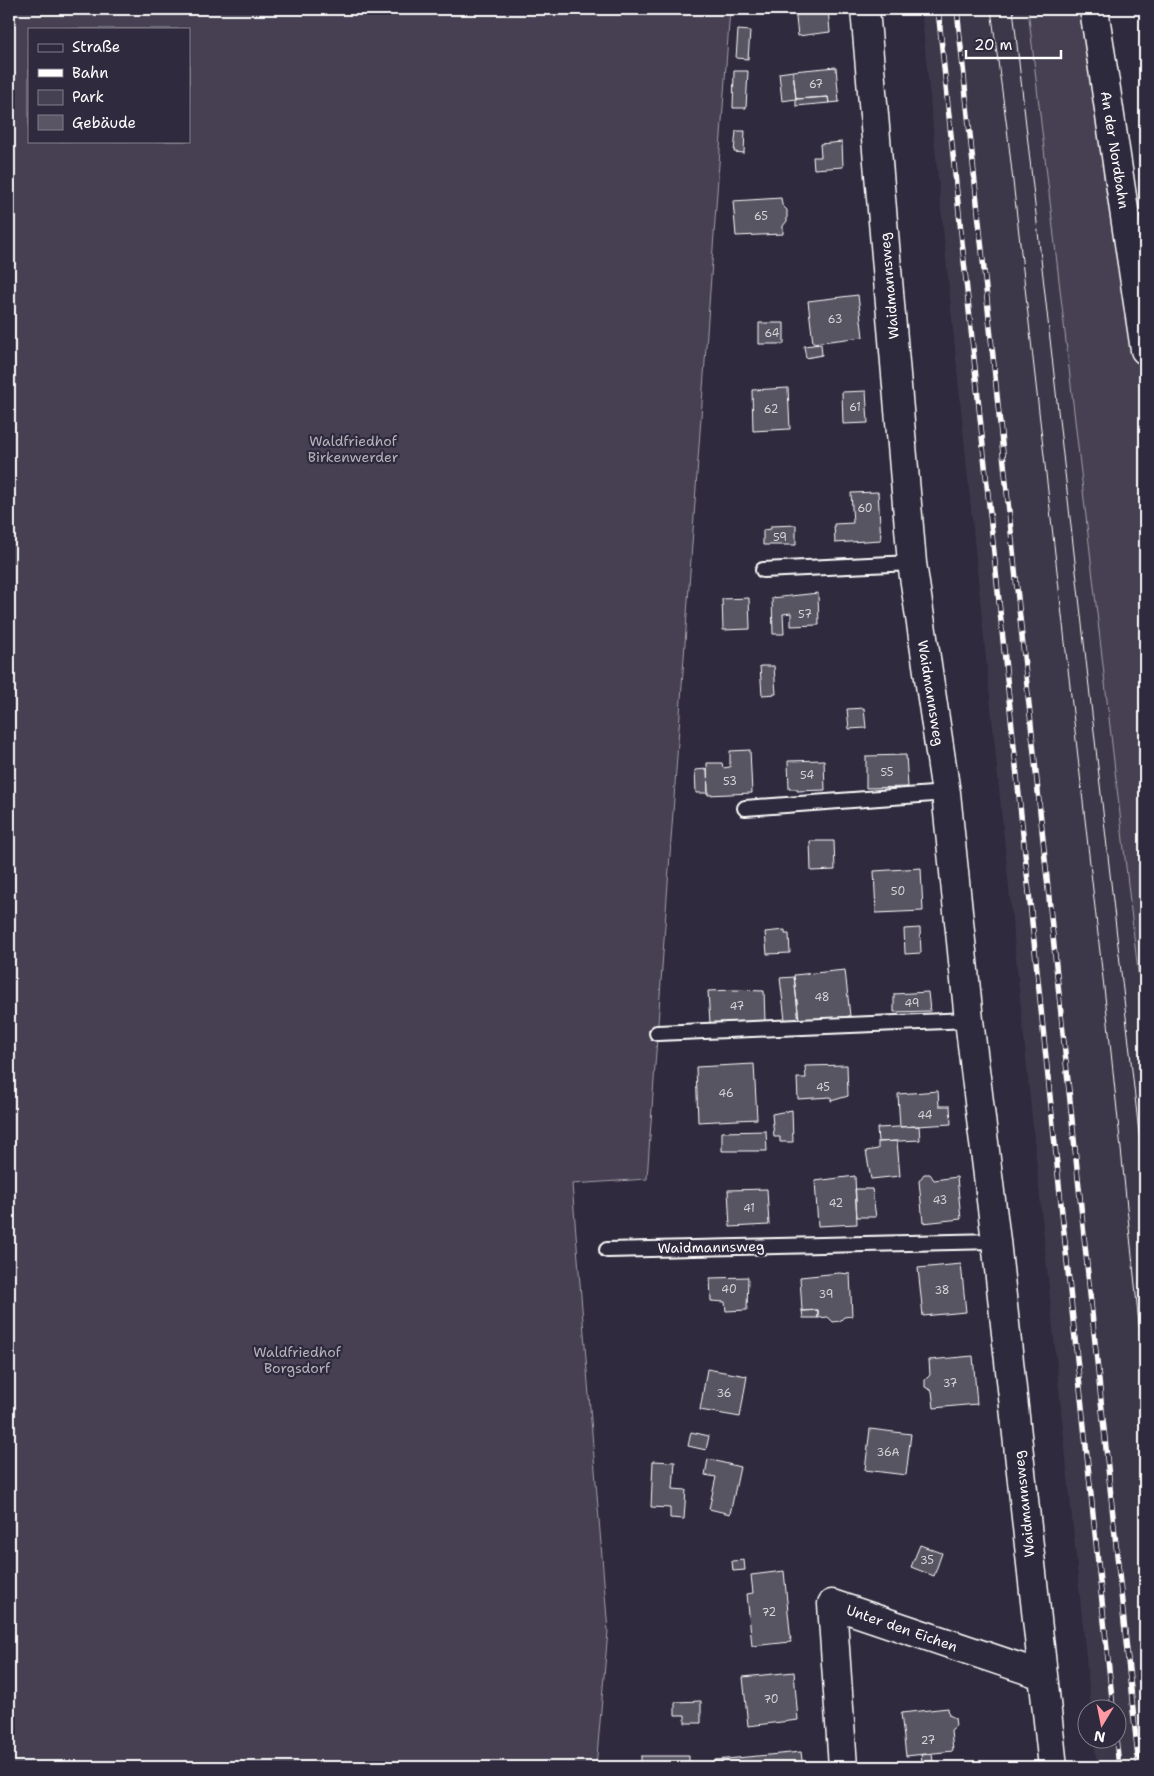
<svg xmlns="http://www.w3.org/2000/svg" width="1154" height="1776" font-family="'Shantell Sans',sans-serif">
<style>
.built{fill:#3c3749}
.green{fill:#464152;stroke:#a2a0a8;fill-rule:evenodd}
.building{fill:#595564;stroke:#fff}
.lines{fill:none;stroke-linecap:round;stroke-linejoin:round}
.service-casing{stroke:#fff;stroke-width:18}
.minor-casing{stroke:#fff;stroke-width:31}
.service{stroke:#2f2a3d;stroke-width:14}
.minor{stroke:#2f2a3d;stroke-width:28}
.tram{stroke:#fff;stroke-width:1}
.rail-casing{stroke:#fff;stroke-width:5.5}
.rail{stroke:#2f2a3d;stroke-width:4;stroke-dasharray:11;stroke-linecap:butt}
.labels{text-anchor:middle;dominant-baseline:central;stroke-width:4.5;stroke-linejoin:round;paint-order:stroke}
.number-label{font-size:11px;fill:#d6d4d8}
.street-label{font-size:14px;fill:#fff;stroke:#2f2a3d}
.park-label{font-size:14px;fill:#b5b3ba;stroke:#2f2a3d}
</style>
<rect width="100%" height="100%" fill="#2f2a3d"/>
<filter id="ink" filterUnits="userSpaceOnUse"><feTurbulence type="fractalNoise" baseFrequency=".02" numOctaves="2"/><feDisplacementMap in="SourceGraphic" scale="10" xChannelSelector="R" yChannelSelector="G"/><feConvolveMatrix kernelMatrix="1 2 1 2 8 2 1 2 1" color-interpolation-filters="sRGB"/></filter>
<g filter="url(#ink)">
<path class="built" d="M 921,9 L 1028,9 L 1145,1031 L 1145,1767 L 1097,1767 L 1094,1739 L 1116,1738 L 1116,1708 L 1091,1708 Z"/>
<path class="green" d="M 9,9 L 730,9 L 647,1179 L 572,1184 L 608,1631 L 596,1767 L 9,1767 ZM 29,29 L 189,29 L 189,141 L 29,141 Z
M 1028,9 L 1109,9 L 1125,155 L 1145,396 L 1145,1033 Z"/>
<path class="building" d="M 795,9 L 828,9 L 830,32 L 798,36 Z
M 738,30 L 750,31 L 748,59 L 736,58 Z
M 836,67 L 839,102 L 829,103 L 828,97 L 796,99 L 793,71 Z
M 734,71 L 748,71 L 746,108 L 733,108 Z
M 793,71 L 796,99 L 782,101 L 779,73 Z
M 828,97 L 829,103 L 796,106 L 796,99 Z
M 736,131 L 745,131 L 744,153 L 734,152 Z
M 842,142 L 843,167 L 814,169 L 813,157 L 821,157 L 820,144 Z
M 781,198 L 782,205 L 787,210 L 787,221 L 783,226 L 783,234 L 736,236 L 733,201 Z
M 858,295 L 863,337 L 813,343 L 808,301 Z
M 759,323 L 784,323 L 784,344 L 759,344 Z
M 821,344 L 822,355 L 806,358 L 804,346 Z
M 788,388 L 790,429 L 753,431 L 752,390 Z
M 866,391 L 868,423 L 843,424 L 842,392 Z
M 878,492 L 881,540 L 835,543 L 834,524 L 853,523 L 851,493 Z
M 796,525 L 796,545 L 763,545 L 763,530 L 771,529 L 771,526 Z
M 818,593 L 819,625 L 791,626 L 791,613 L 783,614 L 784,634 L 773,634 L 772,598 Z
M 749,598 L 750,629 L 723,630 L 722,599 Z
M 760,666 L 774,666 L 776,694 L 762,695 Z
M 864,708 L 866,728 L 849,729 L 847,709 Z
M 750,750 L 752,793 L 708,795 L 707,763 L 722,763 L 723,768 L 730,767 L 730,751 Z
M 906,755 L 908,787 L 866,788 L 866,756 Z
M 824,760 L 825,790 L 797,791 L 797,789 L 789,789 L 788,761 Z
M 707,769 L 708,793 L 696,793 L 695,770 Z
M 810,841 L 834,841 L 835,870 L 811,871 Z
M 921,868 L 923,911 L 876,913 L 874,871 Z
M 920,928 L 921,953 L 905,954 L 904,929 Z
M 785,930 L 785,934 L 789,934 L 790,953 L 767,954 L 765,932 Z
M 845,970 L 850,1016 L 799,1022 L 794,975 Z
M 794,977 L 799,1019 L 785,1020 L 780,978 Z
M 736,990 L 764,991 L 765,1021 L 710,1023 L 708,991 Z
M 928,992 L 930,1011 L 894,1012 L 894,994 Z
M 754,1064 L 757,1119 L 698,1122 L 696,1067 Z
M 847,1065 L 848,1096 L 831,1101 L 831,1097 L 798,1099 L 797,1078 L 806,1078 L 805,1066 Z
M 938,1091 L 939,1106 L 950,1106 L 951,1124 L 900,1127 L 898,1094 Z
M 792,1110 L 793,1142 L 780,1142 L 780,1137 L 774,1137 L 772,1114 Z
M 919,1126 L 920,1140 L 878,1142 L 877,1128 Z
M 766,1131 L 767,1151 L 722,1151 L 722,1132 Z
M 897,1141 L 900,1176 L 871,1179 L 866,1151 L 878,1149 L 878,1142 Z
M 924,1174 L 930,1174 L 934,1180 L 957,1177 L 961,1219 L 923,1223 L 919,1181 Z
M 855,1176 L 857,1224 L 818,1226 L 815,1181 Z
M 767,1189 L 769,1225 L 730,1227 L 728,1190 Z
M 855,1189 L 872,1189 L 876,1217 L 857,1217 Z
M 961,1264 L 966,1312 L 923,1316 L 918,1268 Z
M 839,1273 L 850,1274 L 852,1316 L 844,1317 L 840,1321 L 833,1322 L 828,1317 L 818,1318 L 818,1310 L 802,1311 L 800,1277 Z
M 748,1277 L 747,1310 L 726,1311 L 725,1302 L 711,1301 L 710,1278 Z
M 818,1310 L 818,1318 L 803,1318 L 802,1311 Z
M 973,1356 L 977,1404 L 934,1408 L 932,1391 L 925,1387 L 925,1380 L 930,1375 L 929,1360 Z
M 707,1369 L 747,1376 L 740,1417 L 700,1410 Z
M 870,1429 L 911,1434 L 906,1475 L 865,1470 Z
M 691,1432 L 709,1436 L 706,1450 L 688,1446 Z
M 708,1459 L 740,1467 L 730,1514 L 709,1509 L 716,1477 L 705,1475 Z
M 653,1461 L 675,1462 L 673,1489 L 686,1490 L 684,1519 L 670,1518 L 670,1508 L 651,1507 Z
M 920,1545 L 942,1553 L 934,1576 L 911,1567 Z
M 744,1560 L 745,1570 L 733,1571 L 732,1561 Z
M 784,1571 L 791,1642 L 752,1646 L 747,1594 L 753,1593 L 751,1575 Z
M 794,1672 L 798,1720 L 748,1726 L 743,1677 Z
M 701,1701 L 701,1723 L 685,1723 L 685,1715 L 675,1715 L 675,1702 Z
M 948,1708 L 949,1715 L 955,1718 L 956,1726 L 951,1730 L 953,1751 L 906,1756 L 901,1713 Z
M 801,1752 L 803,1767 L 715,1767 L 715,1760 Z
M 932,1754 L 933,1761 L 922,1762 L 921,1755 Z
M 641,1756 L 689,1756 L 689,1767 L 641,1767 Z"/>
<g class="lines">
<defs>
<path id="service" d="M 763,570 L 912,563
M 745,808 L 946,793
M 657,1033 L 969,1020
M 607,1250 L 996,1241"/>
<path id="minor" d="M 865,9 L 912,563 L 946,793 L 969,1020 L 996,1241 L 1053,1767
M 1094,9 L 1145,350
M 843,1767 L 832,1604 L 1042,1675"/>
</defs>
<use href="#service" class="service-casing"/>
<use href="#minor" class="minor-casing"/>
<use href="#service" class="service"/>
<use href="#minor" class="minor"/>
<path class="tram" d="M 991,9 L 1007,128 L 1108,1023 L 1145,1382
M 1013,9 L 1145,1186"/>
<defs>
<path id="rail" d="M 938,9 L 1113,1708
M 957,9 L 1139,1767
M 1116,1738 L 1119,1767"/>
</defs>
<use href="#rail" class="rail-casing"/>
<use href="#rail" class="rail"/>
</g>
</g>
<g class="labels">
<g class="number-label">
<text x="816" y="84">67</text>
<text x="761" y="216">65</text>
<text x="835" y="319">63</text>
<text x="772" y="333">64</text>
<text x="855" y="407">61</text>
<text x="771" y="409">62</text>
<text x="865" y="508">60</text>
<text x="780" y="537">59</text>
<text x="805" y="614">57</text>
<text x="887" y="772">55</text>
<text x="807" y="775">54</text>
<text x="730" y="781">53</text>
<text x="898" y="891">50</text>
<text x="822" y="997">48</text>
<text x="912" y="1003">49</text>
<text x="737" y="1006">47</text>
<text x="823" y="1087">45</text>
<text x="726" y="1093">46</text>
<text x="925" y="1115">44</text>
<text x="940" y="1200">43</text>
<text x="836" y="1203">42</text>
<text x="749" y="1208">41</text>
<text x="729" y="1289">40</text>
<text x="942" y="1290">38</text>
<text x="826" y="1294">39</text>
<text x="950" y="1383">37</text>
<text x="724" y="1393">36</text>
<text x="888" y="1452">36A</text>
<text x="927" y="1560">35</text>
<text x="769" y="1612">72</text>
<text x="771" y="1699">70</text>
<text x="928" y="1740">27</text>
</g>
<g class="street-label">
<text transform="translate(1115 150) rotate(81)">An der Nordbahn</text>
<text transform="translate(889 286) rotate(-95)">Waidmannsweg</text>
<text transform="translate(931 693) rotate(81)">Waidmannsweg</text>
<text transform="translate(711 1247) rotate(-1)">Waidmannsweg</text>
<text transform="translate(1024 1504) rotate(-96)">Waidmannsweg</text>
<text transform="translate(902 1628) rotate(19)">Unter den Eichen</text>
</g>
<g class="park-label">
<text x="353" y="441">Waldfriedhof<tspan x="353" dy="16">Birkenwerder</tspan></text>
<text x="297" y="1352">Waldfriedhof<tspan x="297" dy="16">Borgsdorf</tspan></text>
</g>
</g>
<rect width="1154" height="1776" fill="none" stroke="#2f2a3d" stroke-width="30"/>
<rect x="15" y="15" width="1124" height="1746" fill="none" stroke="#fff" stroke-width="2" filter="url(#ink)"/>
<rect x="28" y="28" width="162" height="115" fill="#2f2a3d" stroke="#827f8b"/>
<rect x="38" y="44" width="25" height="8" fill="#2f2a3d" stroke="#827f8b"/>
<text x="72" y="52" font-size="15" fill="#ffffff">Straße</text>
<rect x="38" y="69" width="25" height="8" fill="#ffffff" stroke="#827f8b"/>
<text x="72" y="78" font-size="15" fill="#ffffff">Bahn</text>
<rect x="38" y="90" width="25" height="15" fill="#464152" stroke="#827f8b"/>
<text x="72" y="102" font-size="15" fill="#ffffff">Park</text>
<rect x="38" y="115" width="25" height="15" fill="#595564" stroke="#827f8b"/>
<text x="72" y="128" font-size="15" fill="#ffffff">Gebäude</text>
<g transform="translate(1102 1724) rotate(190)"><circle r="24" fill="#2f2a3d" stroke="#827f8b"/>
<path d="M0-4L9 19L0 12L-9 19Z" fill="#ff9aa2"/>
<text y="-8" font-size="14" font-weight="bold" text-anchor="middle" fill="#ffffff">N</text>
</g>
<path d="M966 50v8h95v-8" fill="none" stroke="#ffffff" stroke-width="2.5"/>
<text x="974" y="50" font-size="15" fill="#ffffff" stroke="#2f2a3d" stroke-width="4" paint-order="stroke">20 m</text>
</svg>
